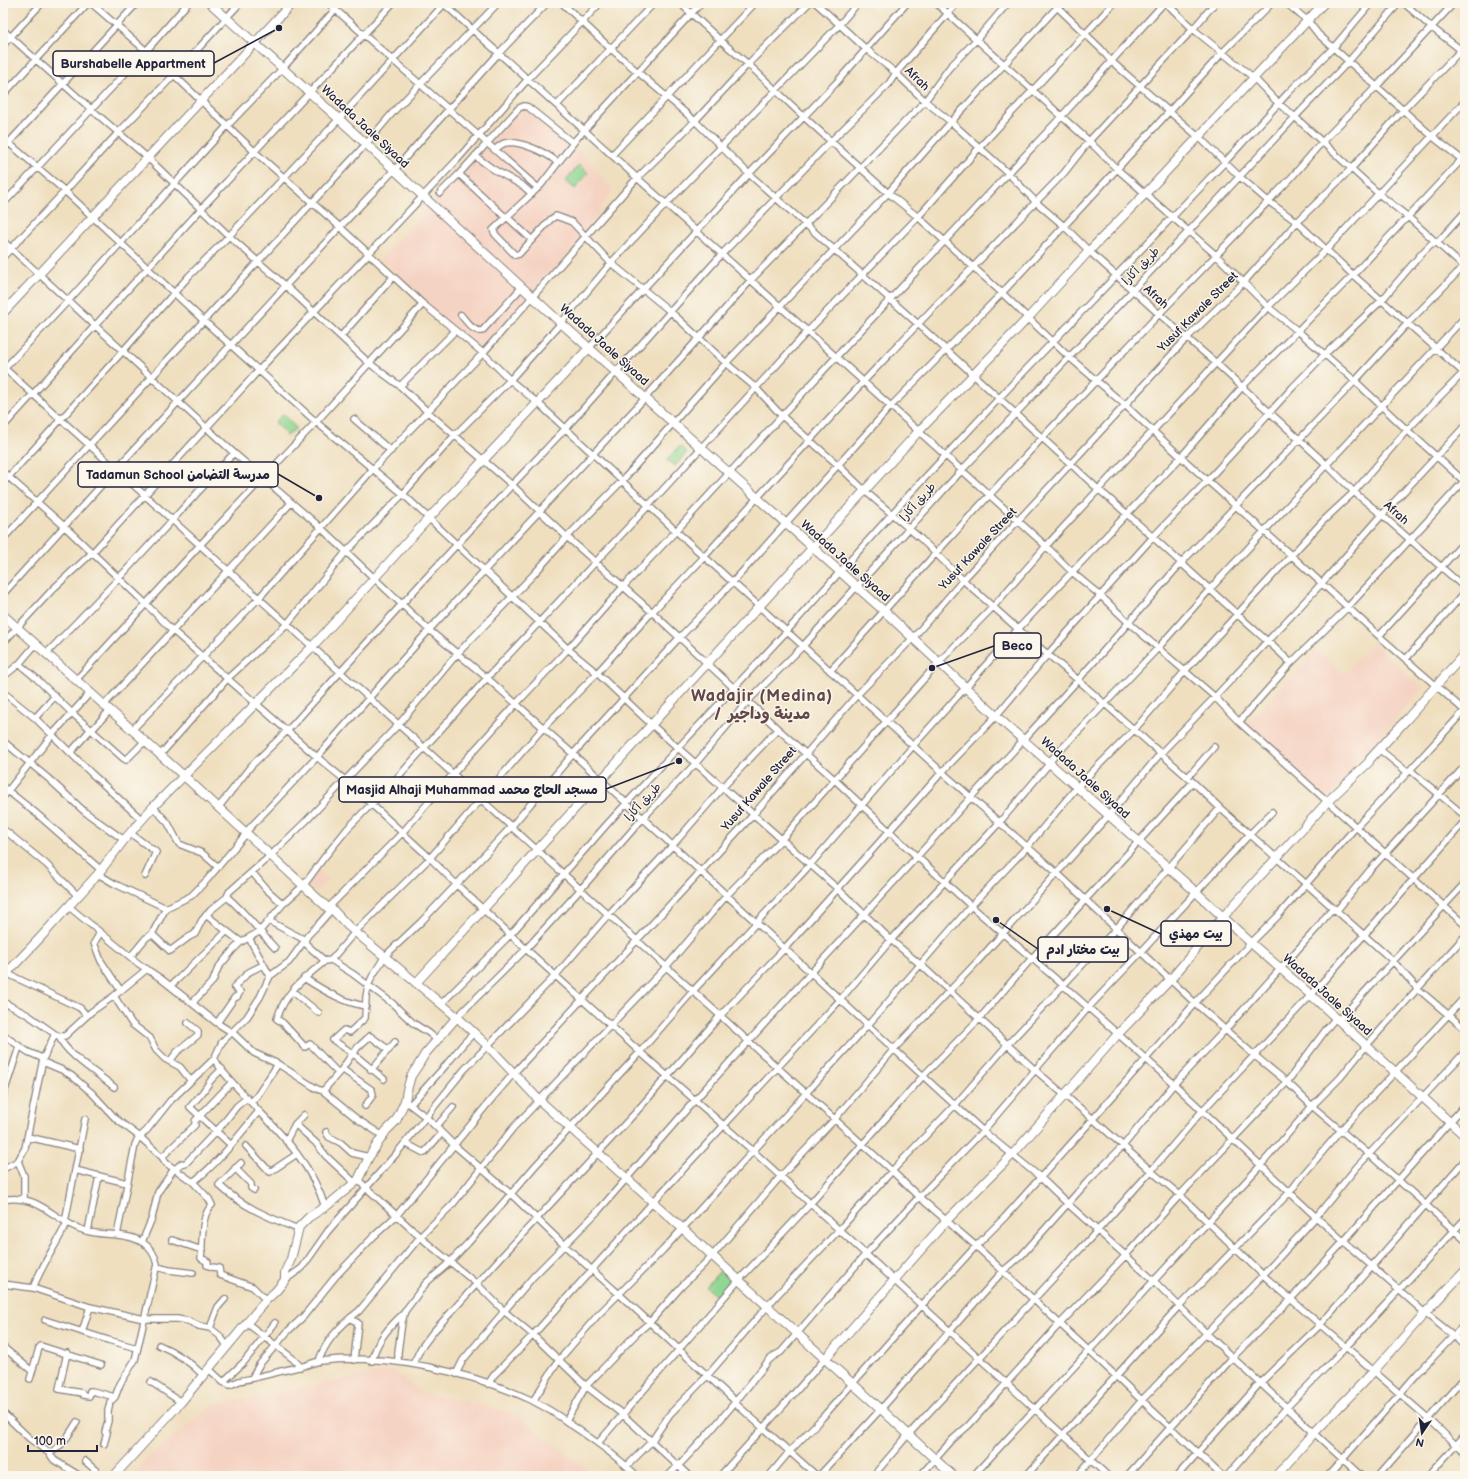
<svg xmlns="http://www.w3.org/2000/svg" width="1468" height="1479" font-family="'Balsamiq Sans','Playpen Sans Arabic',sans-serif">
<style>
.built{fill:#f5d3c2}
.green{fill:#8fd792;stroke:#587c66}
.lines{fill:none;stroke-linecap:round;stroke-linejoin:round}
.street-casing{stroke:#88807d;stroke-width:8}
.secondary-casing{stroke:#88807d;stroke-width:10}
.street{stroke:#fff;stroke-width:5.5}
.secondary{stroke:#fff;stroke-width:8}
.labels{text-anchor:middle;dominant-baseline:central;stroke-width:3;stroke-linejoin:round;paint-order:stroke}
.street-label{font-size:12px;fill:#22223b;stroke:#fbf7ec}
.district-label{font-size:16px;font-weight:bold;letter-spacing:1px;fill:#63484a;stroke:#fbf7ec}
.leader{fill:none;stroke:#22223b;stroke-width:1.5}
.callout-dot{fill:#22223b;stroke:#fbf7ec;stroke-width:1.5}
.callout{fill:#fbf7ec;stroke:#22223b;stroke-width:1.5}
.callout-label{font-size:13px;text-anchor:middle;font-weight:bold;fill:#22223b}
</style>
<rect width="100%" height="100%" fill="#fbf7ec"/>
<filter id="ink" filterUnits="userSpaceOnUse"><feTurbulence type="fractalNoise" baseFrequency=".025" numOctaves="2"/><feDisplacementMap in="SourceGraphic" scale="8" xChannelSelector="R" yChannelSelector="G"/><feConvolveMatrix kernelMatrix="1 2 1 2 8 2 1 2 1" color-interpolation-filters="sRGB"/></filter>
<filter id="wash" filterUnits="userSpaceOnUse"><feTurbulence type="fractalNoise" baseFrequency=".012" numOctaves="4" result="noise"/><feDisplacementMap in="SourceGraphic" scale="16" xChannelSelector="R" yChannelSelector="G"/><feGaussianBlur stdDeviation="0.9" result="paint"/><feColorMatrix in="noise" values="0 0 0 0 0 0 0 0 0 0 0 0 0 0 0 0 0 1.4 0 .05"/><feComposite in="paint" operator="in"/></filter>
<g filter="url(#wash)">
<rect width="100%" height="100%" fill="#efdfbf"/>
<path class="built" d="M 525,105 L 585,156 L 613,189 L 583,239 L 480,349 L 427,303 L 380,259 Z
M 1373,642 L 1423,688 L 1367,751 L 1327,800 L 1247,725 L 1316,650 L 1344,674 Z
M 317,868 L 329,879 L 316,892 L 306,884 Z
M 392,1370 L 423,1393 L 486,1406 L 516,1414 L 547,1440 L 580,1464 L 585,1466 L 595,1476 L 131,1476 L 147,1459 L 210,1407 L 226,1402 L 265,1395 Z"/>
<path class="green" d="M 579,165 L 588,173 L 575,189 L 566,181 Z
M 284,414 L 296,428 L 287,436 L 275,422 Z
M 680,446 L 687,452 L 675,466 L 667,460 Z
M 720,1271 L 730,1280 L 726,1285 L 727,1287 L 724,1291 L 721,1290 L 720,1291 L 722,1293 L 719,1296 L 717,1294 L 716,1296 L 706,1287 Z"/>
</g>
<g filter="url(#ink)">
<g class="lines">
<defs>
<path id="street" d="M 91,3 L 174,75 L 255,152 L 340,227 L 423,304 L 483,353 L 510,380 L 538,403 L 676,531 L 942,772 L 1056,872 L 1195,1003 L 1254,1055 L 1287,1082 L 1312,1106 L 1370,1155 L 1465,1240
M 328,3 L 538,188
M 443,3 L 1046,546 L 1072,572 L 1101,596 L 1129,623 L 1215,697 L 1239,722 L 1465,925
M 562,3 L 611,49 L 695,121 L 749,174 L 918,324 L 1098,489 C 1146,529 1191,573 1237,614 C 1255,631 1274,646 1291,663
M 680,3 L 720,40 L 748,64 L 803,116 L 888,193 L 918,217 L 1002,293 L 1069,357 L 1125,405 L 1181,457 L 1292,556 L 1379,636 L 1465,711
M 701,3 L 577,138 L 541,185 L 493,230 L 495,234 L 515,255 L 519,254 L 551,219 L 556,216 L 572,222 L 611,263 L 671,312 L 726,363 L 756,388 L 782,416 L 838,465 L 865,491 L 921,539 L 963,580 L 1018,629 L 1078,680 L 1193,782 L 1220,808 L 1364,935 L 1393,961 L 1417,988 L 1465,1029
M 816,3 L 866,49 L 896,73 L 925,101 L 951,122 L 1008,173 L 1037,203 L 1064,226 L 1089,251 L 1159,314 L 1216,363 L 1327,465 L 1354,492 L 1382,515 L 1465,588
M 936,3 L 1089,141 L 1117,169 L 1217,256 L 1268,307 L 1298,331 L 1355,381 L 1407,430 L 1465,482
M 1053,3 L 1101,49 L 1111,61 L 1202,140 L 1240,177 L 1268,201 L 1297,222 L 1353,275 L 1465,374
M 1166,3 L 1193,29 L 1254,78 L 1279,104 L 1295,117 L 1379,194 L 1408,217 L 1465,268
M 1286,3 L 1308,21 L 1318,34 L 1432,136 L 1465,162
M 1404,3 L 1431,27 L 1465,53
M 3,30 L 91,109 L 148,158 L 229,236 L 286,286 L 369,363 L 400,386 L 428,412 L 512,485 L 567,537 L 652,612 L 778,729 L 834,779 L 889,831 L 971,906 L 1063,985 L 1174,1084 L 1316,1217 L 1425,1313 L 1453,1335 L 1465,1347
M 3,45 L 42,3
M 3,95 L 88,3
M 557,105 L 654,3
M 3,138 L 65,191 L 203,320 L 316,422 L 403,494 L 568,649 L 597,673 L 652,725 L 838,889 L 891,940 L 921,965 L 1035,1070 L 1093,1119 L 1151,1171 L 1180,1195 L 1263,1275 L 1429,1419 L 1465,1454
M 3,149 L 137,3
M 495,150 C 498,147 501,144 505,143 C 520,140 547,153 557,162
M 612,155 L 755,3
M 475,156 L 493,169 L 523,186 L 532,194
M 459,174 L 503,215 L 507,217 L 532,240
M 440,193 L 459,174 L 519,108 L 524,106 L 528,107 L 573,143
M 3,204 L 146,51 L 188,3
M 3,241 L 234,453 L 320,527 L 429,630 L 487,678 L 573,754 L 983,1131 L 1040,1177 L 1068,1204 L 1153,1280 L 1207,1334 L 1361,1476
M 3,257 L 65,191 L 118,133 L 174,75 L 240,3
M 461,315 C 466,321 473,332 482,331 L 522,287
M 341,336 L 393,277
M 589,348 L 749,174 L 836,83 L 907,3
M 3,367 L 892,1171 L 919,1197 L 976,1246 L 1116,1376 L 1222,1476
M 3,370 L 68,301 L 228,125 L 282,69 L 341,3
M 400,386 L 455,331
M 354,419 L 391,451
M 3,427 L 201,209 L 393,3
M 3,472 L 64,526 L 146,604 L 172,630 L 317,757 L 345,780 L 430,858 L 457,885 L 526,949 L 640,1052 L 753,1151 L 1108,1476
M 3,483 L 123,351 L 189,276 L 229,236 L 339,119 L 445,3
M 3,539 L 366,144 L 395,110 L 498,3
M 3,594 L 116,469 L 340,227 L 397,167 L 499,53 L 547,3
M 1379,636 L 1465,541
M 3,643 L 53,589 L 92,553 L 259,370 L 457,160 L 528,79 L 600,3
M 46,654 L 119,578 L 234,453
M 1406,659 L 1465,592
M 19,664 L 37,679 L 72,713 L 123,758 L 126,760 L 144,742
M 830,671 L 936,553 L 1042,438 L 1159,314 L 1291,178 L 1322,142 L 1377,86 L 1454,3
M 3,677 L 19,664 L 36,644
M 76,680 L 200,545 L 316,422 L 423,304
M 3,692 L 35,718
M 55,696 L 35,718 L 91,773 L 142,820
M 104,705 L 291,503
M 1239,722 L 1291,663 L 1348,607 L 1465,480
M 92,730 L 110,710
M 132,730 L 258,599 L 373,469 L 483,353 L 637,178 L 695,121 L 748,64 L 809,3
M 3,741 L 49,779 L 85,812 L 124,840
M 1379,749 L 1406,771 L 1410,770 L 1465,816
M 70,753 L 91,729
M 160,755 L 228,678 L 287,624 L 346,552 L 403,494 L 455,435 L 510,380 L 561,323 L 611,263 L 666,204 L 839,25 L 858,3
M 1188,777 L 1214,747
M 3,787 L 37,814 L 101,870
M 3,797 L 52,735 L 90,693
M 153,807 L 168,823 L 179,844 L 202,853 L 218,867
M 218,808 L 251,766 L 288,730 L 401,605 L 512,485 L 565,429 L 722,254 L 831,141 L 888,85 L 896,73 L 957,3
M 3,829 L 46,864 L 78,896
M 130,833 L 156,852 L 145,876
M 245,833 L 317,757 L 429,630 L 645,398 L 751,280 L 925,101 L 949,68 L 976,40 L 1008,3
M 252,872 L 266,889 L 283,904
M 98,874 L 115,884 L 166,908
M 227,897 C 245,912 259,931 275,948
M 68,906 L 139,964 L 160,978 L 217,1023 L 233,1033 L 254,1053 L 278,1064
M 328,908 L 402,833 L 453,774 L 516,704 L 568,649 L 623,587 L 676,531 L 836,357 L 1061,117 L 1164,3
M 206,915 L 241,942
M 269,921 L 305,940 L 306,944 L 325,961 L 331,960 L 353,974 L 392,1003 L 413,1023 L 429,1033 L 437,1040
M 100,933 L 94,943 L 101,961 L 121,991
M 152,934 L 170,951 L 189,937 L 195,934 L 202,920 L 211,910 L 227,897 L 229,892 L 270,856 L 305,822 L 399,724 L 457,654 L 534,574 L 567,537 L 622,481 L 726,363 L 888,193 L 951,122 L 1061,3
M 249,938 L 270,976
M 131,956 L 146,938 L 152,934 L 166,908 L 191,896 L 207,880 L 246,834
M 331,960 L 355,932 L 430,858 L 543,728 L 597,673 L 652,612 L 705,556 L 757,498 L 864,381 L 918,324 L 1064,173 L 1089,141 L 1193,29 L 1215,3
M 325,961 C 304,978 285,992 277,1019 L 283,1023 L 305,1047 L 310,1044 L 338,1073
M 6,973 L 80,1008 L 87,1016
M 304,978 C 323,990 344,1003 366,1006
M 170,986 L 179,978 L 226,932
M 292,991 L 319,1013
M 114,996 L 132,1024 L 150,1038 L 156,1050 L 165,1059 L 180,1067 L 191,1081
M 3,1002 L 28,1015 L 55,1034 L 59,1036 C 64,1053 100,1075 114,1087
M 193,1004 L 195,1000 L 213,981 L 218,968 L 233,950 L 241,942 L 259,932 L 283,904 L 304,885 L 323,859 L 348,828 L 397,778 L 487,678 L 649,505 L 808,331 L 918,217 L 979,148 L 1114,3
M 441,1004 L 511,934 L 609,822 L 787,631 L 906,498 L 1018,378 L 1225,162 L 1288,93 L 1334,47 L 1371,3
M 457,1017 L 526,949 L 580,890 L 643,818 L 696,763 L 748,701 L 803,646 L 962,470 L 1188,232 L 1295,117 L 1349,61 L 1399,3
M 217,1023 L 235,997 L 237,997 L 240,992 L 234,987 L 249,972 L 263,965
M 3,1035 L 28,1052 L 42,1058 L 43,1062 L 62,1070 L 72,1076 L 92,1093 L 116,1119 L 140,1137 L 162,1157 L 166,1163 L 193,1182 L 209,1199 L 212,1205 C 200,1215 203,1244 201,1258 L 208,1262 L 207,1265 L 212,1267 L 219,1268 L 220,1275 L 253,1287 L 266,1300
M 59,1036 L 65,1036 L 91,1012 L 114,996 L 147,969
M 355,1055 L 353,1055 L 357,1048 L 370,1036 L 389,1050
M 170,1061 L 177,1052 L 198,1035 L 198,1031 L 188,1023
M 222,1069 L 211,1080 L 202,1093 L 190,1107 L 231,1145
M 342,1069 L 372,1090 L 373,1095 L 365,1106
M 371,1070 L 395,1042
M 384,1079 L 355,1055 L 333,1040 L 344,1030 L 350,1032 L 365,1018 L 366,997 L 368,986 L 372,977 L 385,956 L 421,922 L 511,827 L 573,754 L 679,638 L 733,582 L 891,406 L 1002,293 L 1117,169 L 1223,52 L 1272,3
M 323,1091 L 342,1069 L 352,1054
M 3,1096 L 19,1047
M 405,1101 L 426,1117 L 454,1145 L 511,1194 L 564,1245 L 619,1294 L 663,1250 L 868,1025 L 971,906 L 1027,847 L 1077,787 L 1134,730 L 1185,671 L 1323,521 L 1354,492 L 1407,430 L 1465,371
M 251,1102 L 257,1096 L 278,1064 L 317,1089 L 323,1091 L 357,1119 L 383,1136
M 410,1105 L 446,1065 L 464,1043 L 474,1033
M 295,1124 L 316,1143 L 326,1156 L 354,1182
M 436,1127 L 453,1107
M 326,1132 L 329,1137 L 341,1143 L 352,1153 L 369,1157
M 28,1137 L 80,1149
M 286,1141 L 295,1124 L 304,1115
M 405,1143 L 424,1153 L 442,1133
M 246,1146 L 270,1172 L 297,1154
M 162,1157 L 195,1125 L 195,1121 L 232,1082
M 18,1161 L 24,1176 L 24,1199
M 241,1163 L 219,1185 C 241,1206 270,1218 298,1229
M 5,1168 L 18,1161 L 25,1148 L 43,1059 L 55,1034
M 235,1168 L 251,1184 L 251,1188 L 254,1190
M 175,1169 L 182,1163 L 185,1164 L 222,1125 L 237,1106 L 247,1098
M 75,1170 L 127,1183
M 358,1180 L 420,1237 L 477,1284 L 504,1311 L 533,1335 L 586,1386 L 622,1414 L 689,1476
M 193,1182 C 219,1163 239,1135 259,1111
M 3,1200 C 39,1192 54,1222 86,1231 C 95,1234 107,1234 117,1235
M 325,1207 C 308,1151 261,1117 225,1074 C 221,1070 218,1064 214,1059 L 222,1042 L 247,1017 L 260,997 L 270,976 L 289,962 L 305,940 L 308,935 L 318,925 L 332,909
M 65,1222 L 85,1119
M 88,1231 L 99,1176
M 172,1240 L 202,1250
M 142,1242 L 152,1218 L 158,1192 L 174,1169
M 157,1267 L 169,1270 L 193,1273
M 285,1280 L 302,1268 L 328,1231 L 396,1154 L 464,1070 L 556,975 L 608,915 L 673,845 L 723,787 L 778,729
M 3,1284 L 33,1288 L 90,1307 L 144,1319 L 177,1319 L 188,1321 L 199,1326 L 210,1328 L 220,1336 L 228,1347
M 33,1288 C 42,1265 56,1245 67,1223
M 350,1318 L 358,1323 L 354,1360
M 45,1320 L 108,1340 L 137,1348
M 248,1324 L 292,1358 L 301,1367
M 210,1328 L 218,1307 L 225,1299
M 82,1332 L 90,1307
M 159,1345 C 176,1352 190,1362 203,1375
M 3,1347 L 32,1371
M 67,1353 L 59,1389 L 82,1393 L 83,1395 L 89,1396 L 90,1391 L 92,1391 L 111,1396 L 113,1399
M 319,1361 C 325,1341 343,1323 359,1311 L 420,1237 L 453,1204 L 513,1128 L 666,967 L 727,895 L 781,840 L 939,662 L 993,607 L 1046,546 L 1268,307 L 1326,250 L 1465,101
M 372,1361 C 376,1341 390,1326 404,1313
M 398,1361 L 398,1352 L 402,1322 L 405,1311 L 426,1283 L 450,1262 L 468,1243 L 536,1165 L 640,1052 L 693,991 L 810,865 L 913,746 L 1018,629 L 1181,457 L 1242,387 L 1353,275 L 1465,156
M 413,1364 L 421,1348 L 433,1332 L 503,1255 L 636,1112 L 720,1016 L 785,948 L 942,772 L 996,716 L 1048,654 L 1153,537 L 1207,481 L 1292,388 L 1325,354 L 1382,300 L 1422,253 L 1431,244 L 1437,243 L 1465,212
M 209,1369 L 223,1382 L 230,1385 L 239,1381 C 258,1377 278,1372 298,1367 C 306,1366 313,1362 321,1361 C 387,1353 471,1372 531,1400 C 545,1407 558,1415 570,1424 C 594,1440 617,1456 637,1476
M 456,1374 L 463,1360 L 533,1277 L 599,1210 L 695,1100 L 1078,680 L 1182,562 L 1355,381 L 1408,323 L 1465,265
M 252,1378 L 259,1365 L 288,1331 L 303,1317 L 336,1276 L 373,1237 L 397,1215 L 490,1101 L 513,1074 L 753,815 L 857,695 L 913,638 L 963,580 L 1125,405 L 1187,338 L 1244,282 L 1297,222 L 1352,168 L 1403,110 L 1465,46
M 30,1379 L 39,1348 L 41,1346 L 101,1365
M 151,1382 L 181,1402
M 223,1382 L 244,1362 L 275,1323
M 488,1384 L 494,1375 L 533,1335 L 653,1202 L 840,1000 L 891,940 L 999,823 L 1049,764 L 1049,762 L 1158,648 L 1210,589 L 1465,317
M 533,1401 L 559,1360 L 598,1315 L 619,1294 L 736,1402
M 735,1403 L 817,1476
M 3,1413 L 29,1438 L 49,1453 L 54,1460 L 80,1476
M 566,1421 L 586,1386 L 636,1334 L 650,1322 L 681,1287 L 712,1256 L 780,1177 L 834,1120 L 894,1049 L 977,962 L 1109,815 L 1160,754 L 1215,697 L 1322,583 L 1382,515 L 1465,426
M 598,1443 L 739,1280 L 810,1204 L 923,1076 L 979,1019 L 1032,958 L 1193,782
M 104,1444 L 107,1433 L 105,1432 L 108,1421 L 108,1411 L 110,1402 L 115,1397 L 120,1384 L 135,1360 L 157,1264 C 152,1243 137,1237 117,1235 L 135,1145 L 137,1140 L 147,1130 L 170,1101 L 214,1059
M 49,1453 C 63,1447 69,1434 77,1422
M 85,1461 L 102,1476
M 627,1466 L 651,1442 L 670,1414 L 707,1376 L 778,1294 L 839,1230 L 892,1171 L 955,1105 L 1008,1044 L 1116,929 L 1220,808
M 668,1476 C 705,1440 737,1401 769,1360 L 774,1356 L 781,1352 L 865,1255 L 919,1197 L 983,1131 L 1088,1008 L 1141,952 L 1250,834 L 1272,812
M 720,1476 L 825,1359
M 769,1476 L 790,1451 L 822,1418 L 922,1305 L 976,1246 L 1005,1217 L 1093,1119 L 1195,1003 L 1251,943 L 1278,916 L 1356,827 L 1410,770 L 1465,710
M 819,1476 L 881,1409 L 1003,1271 L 1021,1256 L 1088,1181 L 1123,1146 L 1174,1084 L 1226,1029 L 1318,927 L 1330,911 L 1338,909 L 1370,870 L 1465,766
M 873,1476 L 908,1435 L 1098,1230 L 1151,1171 L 1202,1111 L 1311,995 L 1465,821
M 920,1476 L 953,1439 L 969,1425 L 1054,1330 L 1126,1255 L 1180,1195 L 1287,1082 L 1328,1027 L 1334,1020 L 1339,1020 L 1465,883
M 973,1476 L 1261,1165 L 1312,1106 L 1340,1078 L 1366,1046 L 1465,936
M 1026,1476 L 1179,1306 L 1290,1192 L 1302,1176 L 1341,1130 L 1465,997
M 1077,1476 L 1142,1400 L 1263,1275 L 1316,1217 L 1356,1168 L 1465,1052
M 1127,1476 L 1233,1357 L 1291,1299 L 1344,1241 L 1465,1105
M 1177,1476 L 1260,1383 L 1320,1325 L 1465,1160
M 1227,1476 L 1287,1407 L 1345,1348 L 1465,1219
M 1328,1476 L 1418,1373 L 1465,1324
M 1378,1476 L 1465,1377
M 1428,1476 L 1465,1435"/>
<path id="secondary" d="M 210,3 L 339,119 L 561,323 L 884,611 L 996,716 L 1196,892 L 1251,943 L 1311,995 L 1465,1136
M 3,313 L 292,3
M 3,615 L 184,776 L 328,908 L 332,909 L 348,926 L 457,1017 L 488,1046 L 539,1100 L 682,1228 L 825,1359 L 881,1409 L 953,1476
M 3,977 L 39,939 L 98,874 L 124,840 L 153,807 L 312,647 L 429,518 L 589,348
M 416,983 L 919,431 L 1028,318 L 1089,251 L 1146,193 L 1324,3
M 825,1359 L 947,1220 L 1013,1154 L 1118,1034 L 1171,979 L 1223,917 L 1328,801 L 1369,762 L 1370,759 L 1407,719 L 1465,653
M 114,1476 L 181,1402 L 266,1300 L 276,1291 L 285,1280 L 285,1272 L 291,1259 L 299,1227 L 309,1217 L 328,1205 L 358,1180 L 369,1157 L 386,1131 L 396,1121 L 405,1101 L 407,1090 L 411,1076 L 419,1064 L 425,1054 L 457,1017
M 1276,1476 L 1314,1433 L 1373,1372 L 1425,1313 L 1465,1271"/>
</defs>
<use href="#street" class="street-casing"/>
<use href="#secondary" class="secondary-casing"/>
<use href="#street" class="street"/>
<use href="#secondary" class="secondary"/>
</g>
</g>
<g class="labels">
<g class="street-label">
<text transform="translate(917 79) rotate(44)">Afrah</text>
<text transform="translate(365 127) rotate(43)">Wadada Jaale Siyaad</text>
<text transform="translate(1141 266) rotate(-46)">طريق أكارا</text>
<text transform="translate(1156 297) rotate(42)">Afrah</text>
<text transform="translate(1198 312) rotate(-45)">Yusuf Kawale Street</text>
<text transform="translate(604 345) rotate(42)">Wadada Jaale Siyaad</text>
<text transform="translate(918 502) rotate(-48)">طريق أكارا</text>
<text transform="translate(1396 513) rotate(41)">Afrah</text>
<text transform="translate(978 549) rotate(-47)">Yusuf Kawale Street</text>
<text transform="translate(845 561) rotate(42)">Wadada Jaale Siyaad</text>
<text transform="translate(1085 778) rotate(42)">Wadada Jaale Siyaad</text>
<text transform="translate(759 789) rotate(-49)">Yusuf Kawale Street</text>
<text transform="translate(643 802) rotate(-47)">طريق أكارا</text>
<text transform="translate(1327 995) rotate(42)">Wadada Jaale Siyaad</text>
</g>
<g class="district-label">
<text x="762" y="696">Wadajir (Medina)<tspan x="762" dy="18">/ مدينة وداجير</tspan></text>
</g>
</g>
<path class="leader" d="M279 28L214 63M319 498L278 474M932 668L994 646M679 761L606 789M1107 909L1161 934M996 920L1038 949"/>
<g class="callout-dot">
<circle cx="279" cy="28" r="4"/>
<circle cx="319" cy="498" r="4"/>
<circle cx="932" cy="668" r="4"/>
<circle cx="679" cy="761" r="4"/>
<circle cx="1107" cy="909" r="4"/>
<circle cx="996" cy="920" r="4"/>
</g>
<g class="callout">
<rect x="53" y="51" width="161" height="25" rx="4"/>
<rect x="78" y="462" width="200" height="25" rx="4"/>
<rect x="994" y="633" width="47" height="25" rx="4"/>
<rect x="339" y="777" width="267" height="25" rx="4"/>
<rect x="1161" y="921" width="70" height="25" rx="4"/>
<rect x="1038" y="937" width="90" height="25" rx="4"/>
</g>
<g class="callout-label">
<text x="133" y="68">Burshabelle Appartment</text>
<text x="178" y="479">Tadamun School مدرسة التضامن</text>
<text x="1017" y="650">Beco</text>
<text x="472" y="794">Masjid Alhaji Muhammad مسجد الحاج محمد</text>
<text x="1196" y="938">بيت مهذي</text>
<text x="1083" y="954">بيت مختار ادم</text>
</g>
<rect width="1468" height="1479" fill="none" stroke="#fbf7ec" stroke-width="16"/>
<g transform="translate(1422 1433) rotate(193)" stroke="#fbf7ec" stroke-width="3" paint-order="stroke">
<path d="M0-3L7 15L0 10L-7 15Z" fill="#22223b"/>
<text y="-6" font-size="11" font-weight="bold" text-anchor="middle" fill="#22223b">N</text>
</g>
<path d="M28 1445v6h69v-6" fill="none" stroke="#22223b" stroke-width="2"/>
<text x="34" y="1445" font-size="12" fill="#22223b" stroke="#fbf7ec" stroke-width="3" paint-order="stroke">100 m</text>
</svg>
